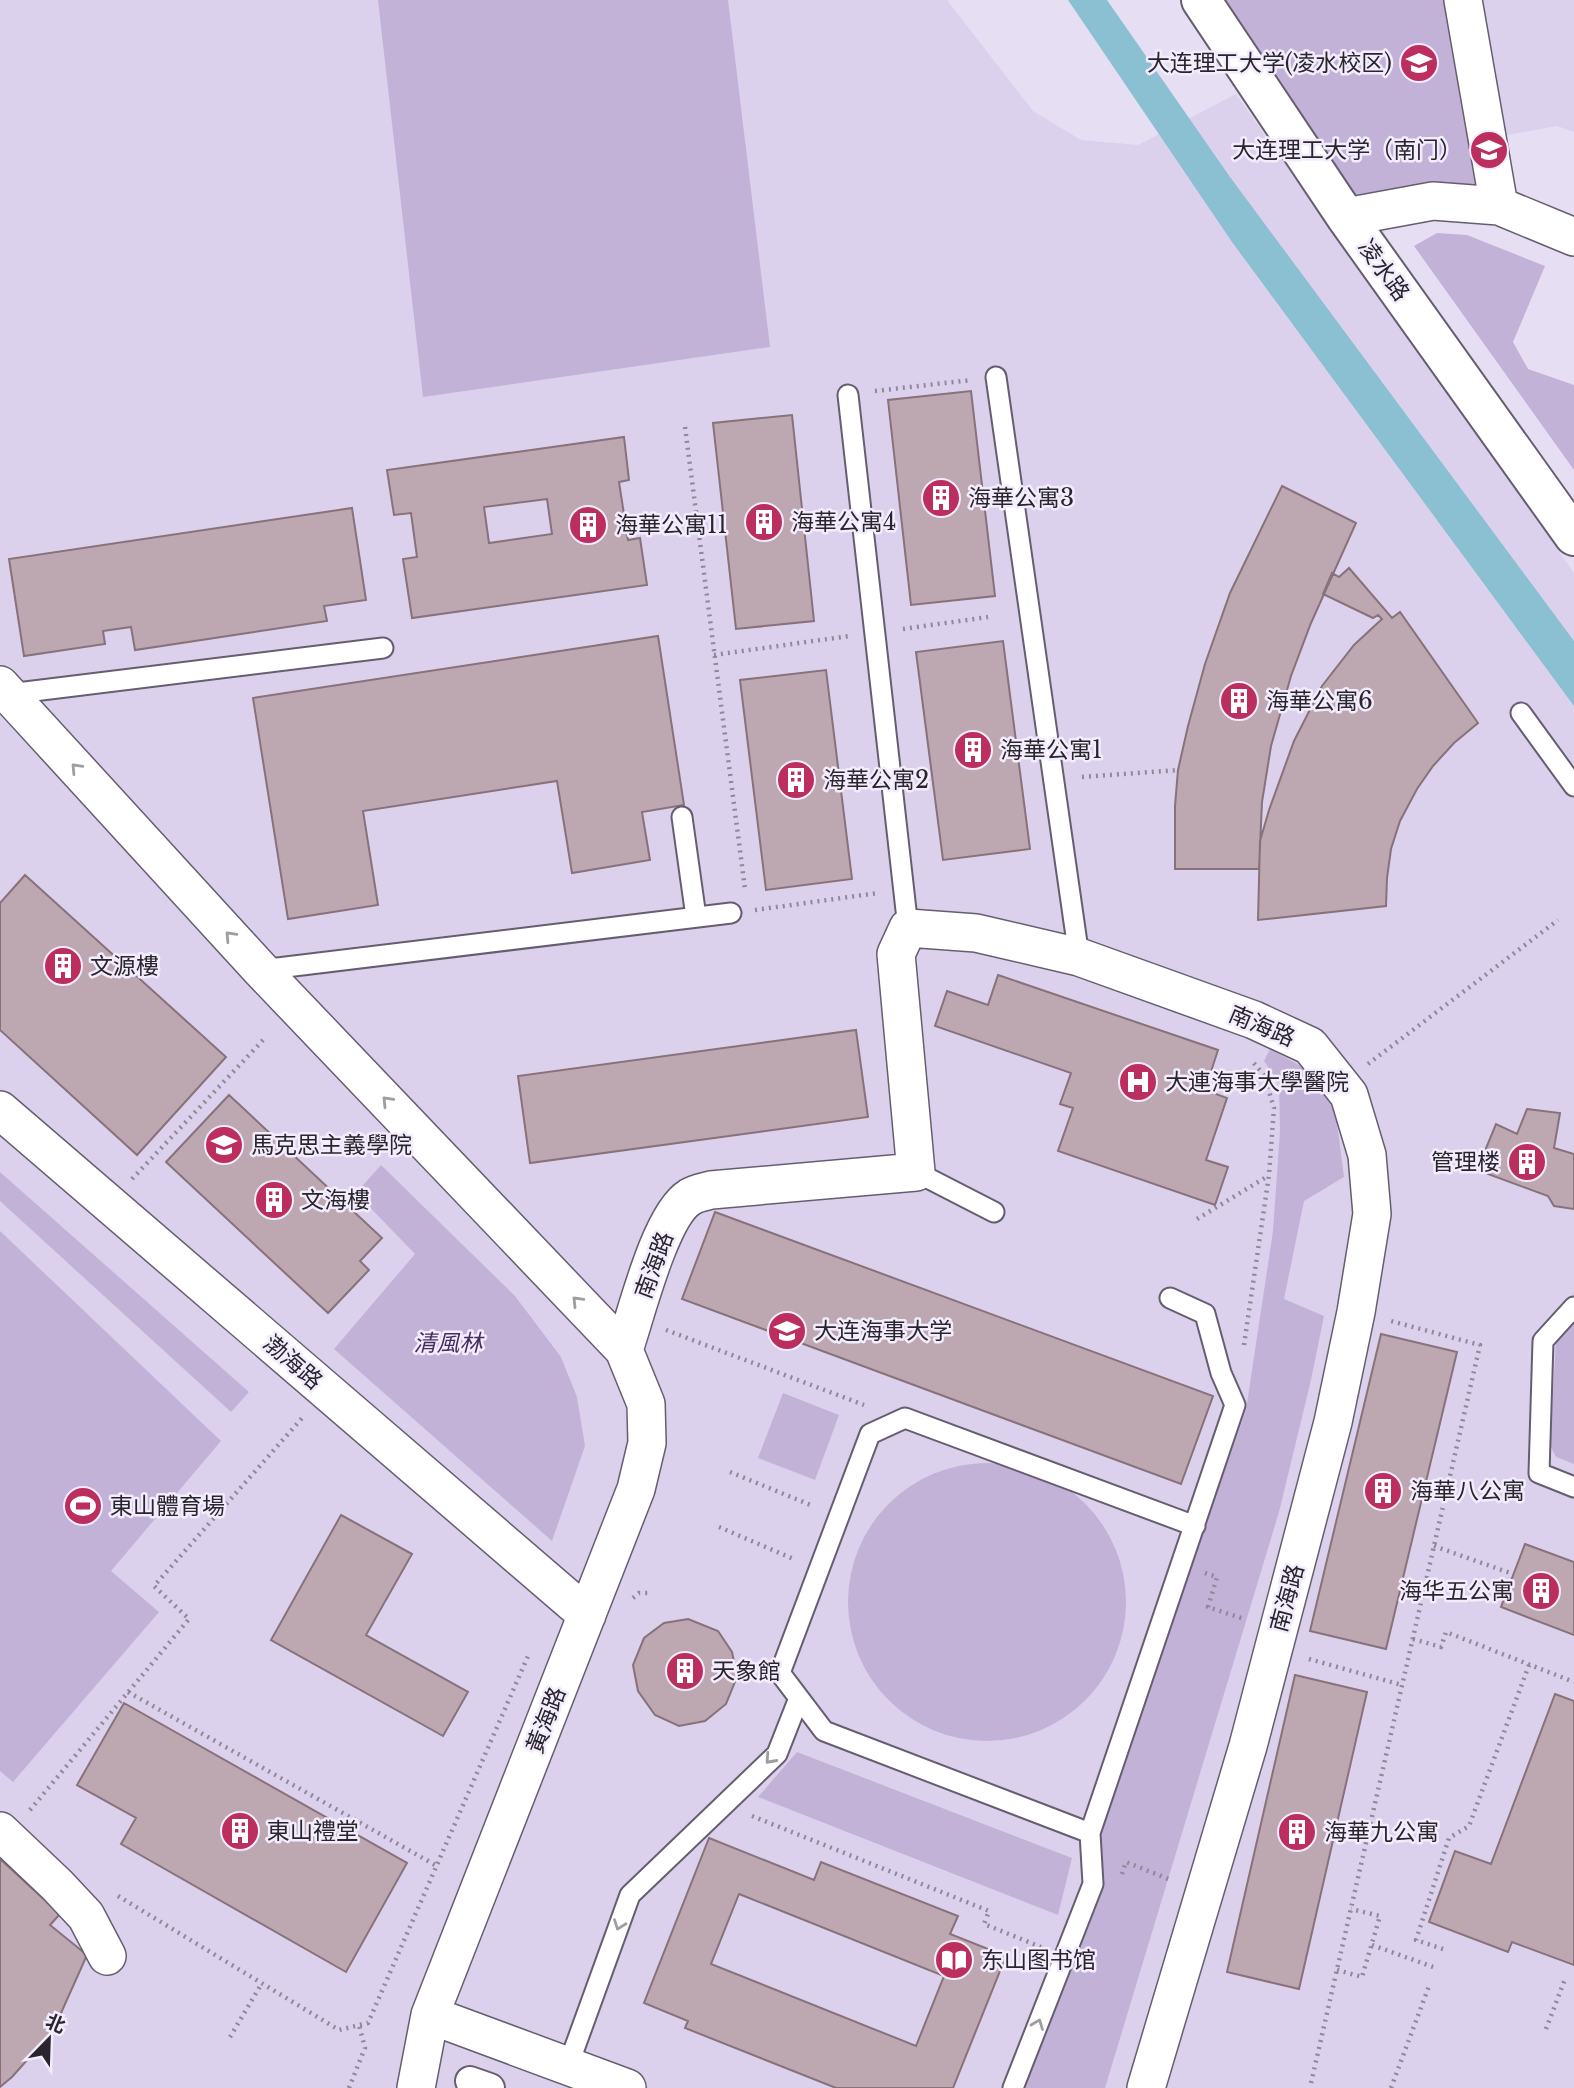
<svg xmlns="http://www.w3.org/2000/svg" width="1574" height="2088" font-family="'Libre Baskerville','Noto Sans SC',serif">
<style>
.built{fill:#dcd1ed}
.green{fill:#c2b2d8}
.water{fill:#8ac0d2}
.building{fill:#bda7b1;stroke:#87727b;stroke-width:2;fill-rule:evenodd}
.lines{fill:none;stroke-linecap:round;stroke-linejoin:round}
.service-casing{stroke:#665e70;stroke-width:23}
.pedestrian-casing{stroke:#665e70;stroke-width:32}
.minor-casing{stroke:#665e70;stroke-width:40}
.secondary-casing{stroke:#665e70;stroke-width:42}
.path{stroke:#8e8998;stroke-width:4.5;stroke-dasharray:2 5;stroke-linecap:butt}
.service{stroke:#fff;stroke-width:19}
.pedestrian{stroke:#fff;stroke-width:28}
.minor{stroke:#fff;stroke-width:37}
.secondary{stroke:#fff;stroke-width:38}
.oneway{stroke:#9e9da0}
.labels{text-anchor:middle;dominant-baseline:central;stroke-width:5;stroke-linejoin:round;paint-order:stroke}
.poi-label{font-size:23px;fill:#28252d;stroke:#f3ecfd;text-anchor:start}
.street-label{font-size:23px;fill:#28252d;stroke:#f3ecfd}
.park-label{font-size:23px;font-style:italic;fill:#452c60;stroke:#f3ecfd}
</style>
<rect width="100%" height="100%" fill="#e6def3"/>
<path class="built" d="M 0,0 L 947,0 L 1033,111 L 1081,140 L 1138,145 L 1236,94 L 1574,573 L 1574,2088 L 0,2088 Z
M 1222,0 L 1574,0 L 1574,132 L 1557,126 L 1403,154 Z"/>
<path class="green" d="M 378,0 L 728,0 L 770,347 L 423,397 Z
M 1209,0 L 1460,0 L 1499,206 L 1346,217 Z
M 1437,233 L 1467,235 L 1545,266 L 1513,342 L 1528,369 L 1574,385 L 1574,470 L 1414,246 Z
M 1270,1049 L 1308,1070 L 1335,1108 L 1344,1177 L 1304,1201 L 1284,1299 L 1324,1316 L 1311,1380 L 1279,1512 L 1105,2088 L 1022,2088 L 1092,1906 L 1099,1826 L 1246,1410 L 1273,1231 L 1280,1131 L 1279,1083 L 1264,1061 Z
M 381,1165 L 515,1296 L 561,1357 L 577,1397 L 585,1446 L 552,1541 L 334,1349 L 415,1254 L 356,1193 Z
M 0,1172 L 249,1392 L 231,1412 L 0,1201 Z
M 0,1231 L 221,1441 L 111,1571 L 159,1612 L 13,1782 L 0,1771 Z
M 1574,1324 L 1574,1464 L 1556,1457 L 1550,1445 L 1556,1340 Z
M 783,1393 L 839,1415 L 815,1480 L 758,1458 Z
M848 1602a139 139 0 1 1 278 0a139 139 0 1 1-278 0Z
M 797,1752 L 1072,1858 L 1058,1915 L 758,1797 Z"/>
<path class="water" d="M 1068,0 L 1107,0 L 1230,177 L 1574,641 L 1574,706 L 1232,242 Z"/>
<path class="building" d="M 971,391 L 995,596 L 911,605 L 888,400 Z
M 792,415 L 814,621 L 736,629 L 713,423 Z
M 624,437 L 629,480 L 619,482 L 628,540 L 640,538 L 647,585 L 412,618 L 403,559 L 417,557 L 411,513 L 394,515 L 387,470 ZM 547,499 L 552,534 L 489,543 L 484,507 Z
M 1282,486 L 1356,523 L 1311,623 L 1291,676 L 1271,746 L 1262,802 L 1259,869 L 1175,869 L 1175,806 L 1178,770 L 1188,726 L 1205,664 L 1230,593 Z
M 352,508 L 366,600 L 324,606 L 327,621 L 135,650 L 131,627 L 103,631 L 105,644 L 24,656 L 9,559 Z
M 1349,568 L 1392,618 L 1400,612 L 1478,723 L 1454,743 L 1433,766 L 1417,789 L 1400,821 L 1391,849 L 1387,878 L 1386,906 L 1258,920 L 1260,841 L 1269,810 L 1294,741 L 1322,686 L 1354,645 L 1382,619 L 1378,615 L 1373,618 L 1323,594 L 1332,573 L 1339,577 Z
M 658,636 L 684,805 L 642,812 L 650,860 L 572,873 L 557,781 L 363,811 L 378,905 L 288,919 L 253,698 Z
M 1003,641 L 1030,849 L 943,860 L 916,652 Z
M 826,670 L 852,879 L 766,890 L 740,680 Z
M 25,875 L 226,1057 L 137,1155 L 0,1030 L 0,903 Z
M 998,975 L 1218,1050 L 1205,1090 L 1227,1098 L 1206,1160 L 1228,1167 L 1215,1205 L 1058,1151 L 1073,1108 L 1060,1104 L 1071,1073 L 935,1026 L 947,991 L 988,1005 Z
M 856,1030 L 868,1117 L 530,1163 L 518,1076 Z
M 229,1095 L 382,1238 L 360,1261 L 369,1270 L 328,1313 L 166,1162 Z
M 1527,1109 L 1560,1113 L 1554,1148 L 1574,1154 L 1574,1209 L 1554,1206 L 1548,1196 L 1477,1170 L 1496,1124 L 1517,1134 Z
M 715,1212 L 1213,1396 L 1181,1484 L 682,1299 Z
M 1381,1334 L 1457,1352 L 1386,1649 L 1310,1631 Z
M 341,1515 L 412,1554 L 366,1635 L 468,1692 L 443,1736 L 271,1640 Z
M 1525,1544 L 1574,1562 L 1574,1635 L 1501,1607 Z
M 688,1619 L 718,1631 L 732,1652 L 737,1677 L 726,1704 L 705,1721 L 679,1726 L 655,1715 L 638,1691 L 633,1665 L 644,1638 L 664,1623 Z
M 1295,1675 L 1367,1692 L 1299,1989 L 1227,1972 Z
M 1555,1694 L 1574,1701 L 1574,1965 L 1512,1942 L 1508,1952 L 1429,1922 L 1455,1851 L 1491,1864 Z
M 124,1703 L 407,1863 L 346,1972 L 121,1844 L 136,1818 L 77,1785 Z
M 709,1838 L 814,1880 L 821,1862 L 958,1916 L 950,1934 L 1006,1956 L 953,2088 L 836,2088 L 685,2028 L 688,2021 L 644,2003 ZM 739,1894 L 944,1976 L 916,2046 L 711,1964 Z
M 0,1859 L 60,1914 L 50,1925 L 87,1955 L 53,2031 L 12,2077 L 0,2087 Z"/>
<g class="lines">
<defs>
<path id="service" d="M 996,377 L 1079,957
M 848,395 L 908,928
M 9,694 L 383,648
M 1521,713 L 1574,786
M 682,817 L 696,917
M 261,970 L 731,913
M 916,1172 L 994,1212
M 1574,1307 L 1543,1341 L 1539,1473 L 1574,1487
M 1090,1833 L 824,1731 L 780,1673 L 870,1434 L 905,1418 L 1195,1526
M 568,2066 L 630,1895 L 777,1754 L 799,1698
M 1013,2088 L 1093,1884 L 1090,1833 L 1235,1405 L 1221,1373 L 1205,1314 L 1170,1298"/>
<path id="pedestrian" d="M 470,2081 L 490,2088"/>
<path id="minor" d="M 1463,0 L 1499,206
M 1346,217 L 1433,201 L 1499,206 L 1574,237
M 0,685 L 261,970 L 624,1350 L 646,1404 L 647,1443 L 636,1489 L 430,2015 L 416,2088
M 0,1110 L 587,1615
M 624,1350 C 636,1315 660,1215 690,1197 C 696,1193 704,1192 711,1190 L 916,1172 L 896,954 L 908,928 L 976,933 L 1079,957 L 1254,1020 L 1310,1046 L 1349,1095 L 1367,1155 L 1372,1214 L 1356,1312 L 1333,1422 L 1248,1746 L 1146,2088
M 0,1831 L 57,1885 L 86,1916 L 107,1956
M 430,2015 L 627,2088"/>
<path id="secondary" d="M 1201,0 L 1346,217 L 1574,536"/>
</defs>
<use href="#service" class="service-casing"/>
<use href="#pedestrian" class="pedestrian-casing"/>
<use href="#minor" class="minor-casing"/>
<use href="#secondary" class="secondary-casing"/>
<path class="path" d="M 875,391 L 971,380
M 685,427 L 745,889
M 903,629 L 988,617
M 714,655 L 849,636
M 1082,777 L 1178,770
M 755,910 L 878,893
M 1368,1064 L 1558,920
M 132,1179 L 266,1037
M 1197,1219 L 1268,1176
M 666,1330 L 864,1405
M 1244,1345 L 1269,1175 L 1274,1108 L 1264,1075 L 1252,1061
M 730,1472 L 813,1506
M 719,1527 L 796,1560
M 1434,1546 L 1513,1574
M 1205,1573 L 1217,1577 L 1208,1607 L 1244,1619
M 633,1598 L 639,1593 L 650,1593
M 1413,1639 L 1441,1647 L 1446,1632 L 1574,1682
M 1309,1659 L 1402,1685
M 128,1692 L 437,1866
M 30,1810 L 189,1619 L 154,1586 L 302,1418
M 752,1816 L 989,1911 L 984,1924 L 1041,1947
M 1122,1874 L 1126,1862 L 1171,1880
M 118,1896 L 339,2030 L 368,2023 L 528,1656
M 1372,1945 L 1436,1968
M 1443,1949 L 1416,1940 L 1449,1838 L 1469,1826 L 1529,1665
M 1337,1970 L 1362,1977 L 1380,1916 L 1351,1909
M 1546,2029 L 1565,1979
M 230,2037 L 262,1983
M 1311,2083 L 1480,1345 L 1391,1321
M 349,2088 L 365,2048 L 359,2025
M 1391,2088 L 1429,1986"/>
<use href="#service" class="service"/>
<use href="#pedestrian" class="pedestrian"/>
<use href="#minor" class="minor"/>
<use href="#secondary" class="secondary"/>
</g>
<defs><path id="oneway-chevron" d="M-2-3.5L2.5 0L-2 3.5" fill="none" stroke-width="1.6" stroke-linecap="round" stroke-linejoin="round" transform="scale(1.75)"/></defs>
<g class="oneway">
<use href="#oneway-chevron" transform="translate(76 768) rotate(-133)"/>
<use href="#oneway-chevron" transform="translate(230 936) rotate(-133)"/>
<use href="#oneway-chevron" transform="translate(387 1101) rotate(-134)"/>
<use href="#oneway-chevron" transform="translate(577 1301) rotate(-134)"/>
<use href="#oneway-chevron" transform="translate(770 1759) rotate(132)"/>
<use href="#oneway-chevron" transform="translate(619 1925) rotate(110)"/>
<use href="#oneway-chevron" transform="translate(1038 2024) rotate(-69)"/>
</g>
<defs>
<symbol id="university-disc" viewBox="-11 -11 22 22"><circle r="9.5" fill="#bc2e5e" stroke="#f3ecfd"/><path d="M0-5L7-2L0 1L-7-2ZM-4 1L0 2.5L4 1V4Q0 6-4 4Z" fill="#fff"/></symbol>
<symbol id="building-disc" viewBox="-11 -11 22 22"><circle r="9.5" fill="#bc2e5e" stroke="#f3ecfd"/><path d="M-4-6H4V6H1V3H-1V6H-4ZM-2.5-4.3h1.7v1.8h-1.7ZM.8-4.3h1.7v1.8H.8ZM-2.5-1h1.7V.8h-1.7ZM.8-1h1.7V.8H.8Z" fill="#fff"/></symbol>
<symbol id="hospital-disc" viewBox="-11 -11 22 22"><circle r="9.5" fill="#bc2e5e" stroke="#f3ecfd"/><path d="M-5-5h3v3.5h4V-5h3V5h-3V1.5h-4V5h-3Z" fill="#fff"/></symbol>
<symbol id="stadium-disc" viewBox="-11 -11 22 22"><circle r="9.5" fill="#bc2e5e" stroke="#f3ecfd"/><path d="M0-5a6.5 5 0 1 0 0 10a6.5 5 0 1 0 0-10ZM-3.5-1.8h7v3.6h-7Z" fill="#fff"/></symbol>
<symbol id="library-disc" viewBox="-11 -11 22 22"><circle r="9.5" fill="#bc2e5e" stroke="#f3ecfd"/><path d="M-6-4Q-3-5.5-.7-3.5V5Q-3 3-6 4ZM6-4Q3-5.5 .7-3.5V5Q3 3 6 4Z" fill="#fff"/></symbol>
</defs>
<g fill-rule="evenodd">
<use href="#university-disc" x="1397" y="41" width="44" height="44"/>
<use href="#university-disc" x="1467" y="128" width="44" height="44"/>
<use href="#building-disc" x="919" y="476" width="44" height="44"/>
<use href="#building-disc" x="742" y="500" width="44" height="44"/>
<use href="#building-disc" x="566" y="503" width="44" height="44"/>
<use href="#building-disc" x="1217" y="679" width="44" height="44"/>
<use href="#building-disc" x="951" y="728" width="44" height="44"/>
<use href="#building-disc" x="774" y="758" width="44" height="44"/>
<use href="#building-disc" x="41" y="944" width="44" height="44"/>
<use href="#hospital-disc" x="1116" y="1060" width="44" height="44"/>
<use href="#university-disc" x="202" y="1123" width="44" height="44"/>
<use href="#building-disc" x="1505" y="1140" width="44" height="44"/>
<use href="#building-disc" x="252" y="1178" width="44" height="44"/>
<use href="#university-disc" x="765" y="1309" width="44" height="44"/>
<use href="#building-disc" x="1361" y="1469" width="44" height="44"/>
<use href="#stadium-disc" x="61" y="1484" width="44" height="44"/>
<use href="#building-disc" x="1519" y="1569" width="44" height="44"/>
<use href="#building-disc" x="663" y="1649" width="44" height="44"/>
<use href="#building-disc" x="218" y="1809" width="44" height="44"/>
<use href="#building-disc" x="1275" y="1810" width="44" height="44"/>
<use href="#library-disc" x="932" y="1938" width="44" height="44"/>
</g>
<g class="labels">
<g class="poi-label">
<text x="1392" y="63" text-anchor="end">大连理工大学(凌水校区)</text>
<text x="1462" y="150" text-anchor="end">大连理工大学（南门）</text>
<text x="968" y="498">海華公寓3</text>
<text x="791" y="522">海華公寓4</text>
<text x="615" y="525">海華公寓11</text>
<text x="1266" y="701">海華公寓6</text>
<text x="1000" y="750">海華公寓1</text>
<text x="823" y="780">海華公寓2</text>
<text x="90" y="966">文源樓</text>
<text x="1165" y="1082">大連海事大學醫院</text>
<text x="251" y="1145">馬克思主義學院</text>
<text x="1500" y="1162" text-anchor="end">管理楼</text>
<text x="301" y="1200">文海樓</text>
<text x="814" y="1331">大连海事大学</text>
<text x="1410" y="1491">海華八公寓</text>
<text x="110" y="1506">東山體育場</text>
<text x="1514" y="1591" text-anchor="end">海华五公寓</text>
<text x="712" y="1671">天象館</text>
<text x="267" y="1831">東山禮堂</text>
<text x="1324" y="1832">海華九公寓</text>
<text x="981" y="1960">东山图书馆</text>
</g>
<g class="street-label">
<text transform="translate(1384 270) rotate(54)">凌水路</text>
<text transform="translate(1262 1026) rotate(23)">南海路</text>
<text transform="translate(654 1265) rotate(-70)">南海路</text>
<text transform="translate(293 1362) rotate(41)">渤海路</text>
<text transform="translate(1287 1598) rotate(-75)">南海路</text>
<text transform="translate(546 1720) rotate(-69)">黃海路</text>
</g>
<g class="park-label">
<text x="448" y="1343">清風林</text>
</g>
</g>
<g transform="translate(49 2039) rotate(23)" stroke="#f3ecfd" stroke-width="5" paint-order="stroke">
<path d="M0-5L12 26L0 18L-12 26Z" fill="#28252d"/>
<text y="-10" font-size="19" font-weight="bold" text-anchor="middle" fill="#28252d">北</text>
</g>
</svg>
